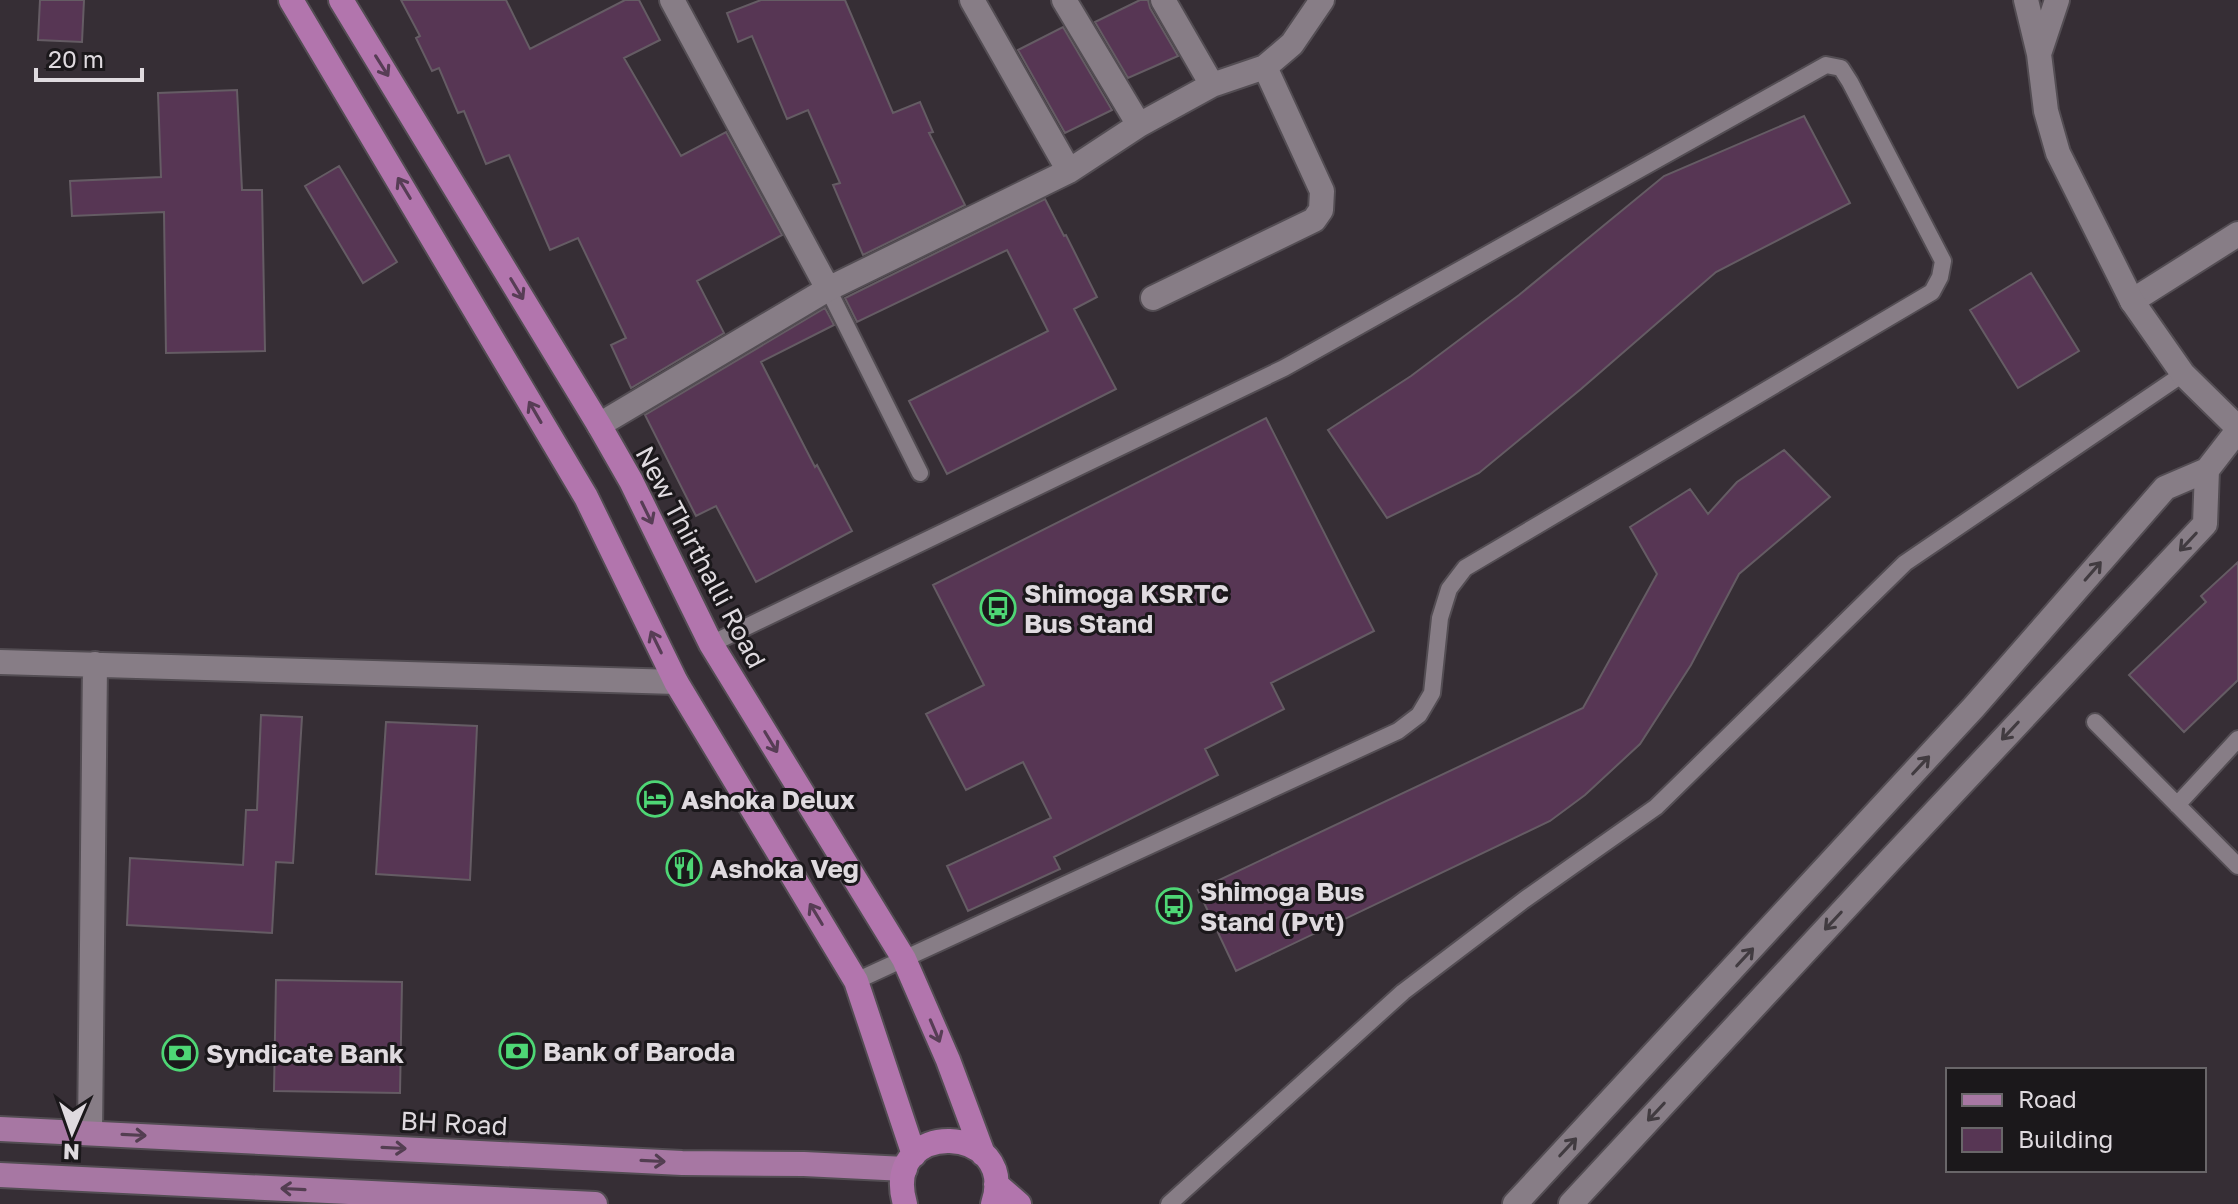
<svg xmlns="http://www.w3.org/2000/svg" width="2238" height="1204" font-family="'Golos Text',sans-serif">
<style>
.building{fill:#573654;stroke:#655c64;stroke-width:2}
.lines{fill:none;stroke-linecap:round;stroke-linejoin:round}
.service-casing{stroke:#534d53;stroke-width:20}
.minor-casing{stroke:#534d53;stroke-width:28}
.tertiary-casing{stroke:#534d53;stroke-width:28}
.primary-casing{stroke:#534d53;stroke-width:28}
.trunk-casing{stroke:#534d53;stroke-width:28}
.service{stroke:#877d86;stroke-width:16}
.minor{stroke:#877d86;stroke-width:24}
.tertiary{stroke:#877d86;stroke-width:24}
.primary{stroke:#a777a3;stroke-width:24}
.trunk{stroke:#b275ad;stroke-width:24}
.oneway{stroke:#573d55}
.oneway2{stroke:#413b40}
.oneway3{stroke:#533e51}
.labels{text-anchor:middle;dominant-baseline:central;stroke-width:6;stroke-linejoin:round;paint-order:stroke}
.street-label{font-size:26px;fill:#dfdadf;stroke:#1b181b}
.poi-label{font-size:26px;font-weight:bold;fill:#dfdadf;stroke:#1b181b;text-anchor:start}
</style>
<rect width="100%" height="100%" fill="#362e35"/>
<path class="building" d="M 40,0 L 84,0 L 82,42 L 38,40 Z
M 401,0 L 506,0 L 530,49 L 625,0 L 639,0 L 660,40 L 624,58 L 681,156 L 726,132 L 782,235 L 697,281 L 724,333 L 631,388 L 611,345 L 626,338 L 578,238 L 550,250 L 509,155 L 486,164 L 464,111 L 458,113 L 439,68 L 432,71 L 416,38 L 420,36 Z
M 761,0 L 845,0 L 893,113 L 920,102 L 933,132 L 929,133 L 965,205 L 863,255 L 833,185 L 840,183 L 808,110 L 787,119 L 752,36 L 738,42 L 727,13 Z
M 1140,0 L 1148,0 L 1150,8 L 1178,56 L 1128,78 L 1095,22 Z
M 1063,27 L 1112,110 L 1065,133 L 1018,50 Z
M 237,90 L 242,190 L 262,190 L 265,351 L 166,353 L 164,212 L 72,216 L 70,181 L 161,177 L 158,93 Z
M 1804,116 L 1850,203 L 1716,272 L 1581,389 L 1479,473 L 1387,518 L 1328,430 L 1411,376 L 1519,295 L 1664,176 Z
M 339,166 L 397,262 L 363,283 L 305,186 Z
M 1045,199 L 1064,236 L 1066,235 L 1097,297 L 1074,309 L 1116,389 L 947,474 L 909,401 L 1048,331 L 1007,250 L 857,322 L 845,298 Z
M 2031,273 L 2079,351 L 2018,388 L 1970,310 Z
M 825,308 L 834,325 L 761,362 L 815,467 L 817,465 L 852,531 L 756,582 L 716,506 L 696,516 L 645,415 Z
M 1266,418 L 1374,631 L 1271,683 L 1284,709 L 1205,749 L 1218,775 L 1054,857 L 1060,869 L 968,911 L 947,866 L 1051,818 L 1023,762 L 966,790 L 926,714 L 984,685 L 933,585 Z
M 1784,450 L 1830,497 L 1739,574 L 1691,665 L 1640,744 L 1585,795 L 1550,821 L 1236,971 L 1198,890 L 1583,708 L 1657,574 L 1630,527 L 1690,489 L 1708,514 L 1737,482 Z
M 2238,562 L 2238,680 L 2184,732 L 2129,675 L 2206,602 L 2201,596 Z
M 261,715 L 302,717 L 293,863 L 276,862 L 272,933 L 127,925 L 130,858 L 243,865 L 246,810 L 257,810 Z
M 386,722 L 477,726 L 470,880 L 376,874 Z
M 276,980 L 402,982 L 400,1093 L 274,1091 Z"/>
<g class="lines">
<defs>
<path id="service" d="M 828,289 L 920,473
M 711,644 L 1284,368 L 1826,65 L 1841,68 L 1850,82 L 1943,261 L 1940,277 L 1932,292 L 1465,568 L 1449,589 L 1440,618 L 1432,693 L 1419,715 L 1398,731 L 856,981
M 2095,722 L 2238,866
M 2177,805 L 2238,739
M 1169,1204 L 1403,992 L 1524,900 L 1656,807 L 1905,563 L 2183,374"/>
<path id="minor" d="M 672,0 L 828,289
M 972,0 L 1069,171
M 1064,0 L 1139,125
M 1163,0 L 1212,85
M 1153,298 L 1314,220 L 1321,210 L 1322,191 L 1265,67
M 2132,301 L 2238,234
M 599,425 L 828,289 L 1069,171 L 1139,125 L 1212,85 L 1265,67 L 1292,44 L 1322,0
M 0,662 L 676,682
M 90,1133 L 95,664"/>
<path id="tertiary" d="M 2026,0 L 2039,54 L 2046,111 L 2058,153 L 2132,301 L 2183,374 L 2238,428
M 2039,54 L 2057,0
M 1515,1204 L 1974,707 L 2165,488 L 2207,470 L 2238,430
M 1571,1204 L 1890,860 L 2205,524 L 2207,470"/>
<path id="primary" d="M 0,1129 L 682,1163 L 804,1164 L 905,1169
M 0,1175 L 595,1204"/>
<path id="trunk" d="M 291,0 L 586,497 L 676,682 L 856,981 L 914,1155
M 341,0 L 599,425 L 631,481 L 711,644 L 904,959 L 948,1060 L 983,1154
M 996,1184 L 1019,1204
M 905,1204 C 880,1117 1020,1123 993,1204"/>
</defs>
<use href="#service" class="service-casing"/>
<use href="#minor" class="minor-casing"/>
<use href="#tertiary" class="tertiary-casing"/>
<use href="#primary" class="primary-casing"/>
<use href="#trunk" class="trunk-casing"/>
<use href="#service" class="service"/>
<use href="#minor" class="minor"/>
<use href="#tertiary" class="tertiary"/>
<use href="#primary" class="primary"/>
<use href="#trunk" class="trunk"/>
</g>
<defs><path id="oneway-shaft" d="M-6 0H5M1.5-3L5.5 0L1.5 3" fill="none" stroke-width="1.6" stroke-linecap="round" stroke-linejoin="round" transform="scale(2)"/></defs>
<g class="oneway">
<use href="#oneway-shaft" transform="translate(382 66) rotate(58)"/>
<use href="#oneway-shaft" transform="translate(404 188) rotate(-121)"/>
<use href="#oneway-shaft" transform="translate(517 289) rotate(59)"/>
<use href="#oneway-shaft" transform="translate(535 412) rotate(-120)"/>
<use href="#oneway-shaft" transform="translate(647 513) rotate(64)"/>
<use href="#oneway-shaft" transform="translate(656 642) rotate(-116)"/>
<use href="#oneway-shaft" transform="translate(771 742) rotate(59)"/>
<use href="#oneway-shaft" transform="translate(816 914) rotate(-121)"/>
<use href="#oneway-shaft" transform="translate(935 1031) rotate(67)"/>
</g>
<g class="oneway2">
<use href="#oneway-shaft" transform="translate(2188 542) rotate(133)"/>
<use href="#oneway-shaft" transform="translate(2093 571) rotate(-49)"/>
<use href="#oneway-shaft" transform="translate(2010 731) rotate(133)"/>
<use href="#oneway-shaft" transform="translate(1921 765) rotate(-47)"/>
<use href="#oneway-shaft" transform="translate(1833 921) rotate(133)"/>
<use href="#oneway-shaft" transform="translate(1745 957) rotate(-47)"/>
<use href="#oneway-shaft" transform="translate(1656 1112) rotate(133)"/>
<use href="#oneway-shaft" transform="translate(1568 1147) rotate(-47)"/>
</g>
<g class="oneway3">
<use href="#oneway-shaft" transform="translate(134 1135) rotate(3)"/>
<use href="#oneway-shaft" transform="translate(394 1148) rotate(3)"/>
<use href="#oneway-shaft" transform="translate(653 1161) rotate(3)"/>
<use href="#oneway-shaft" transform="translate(293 1189) rotate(-177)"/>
</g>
<defs>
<symbol id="bus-ring" viewBox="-11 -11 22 22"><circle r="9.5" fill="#1b181b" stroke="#4ed675" stroke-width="1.5"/><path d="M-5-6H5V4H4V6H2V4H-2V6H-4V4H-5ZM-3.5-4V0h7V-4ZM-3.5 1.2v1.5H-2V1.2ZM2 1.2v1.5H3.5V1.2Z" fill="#4ed675"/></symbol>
<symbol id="hotel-ring" viewBox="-11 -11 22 22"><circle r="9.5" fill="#1b181b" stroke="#4ed675" stroke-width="1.5"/><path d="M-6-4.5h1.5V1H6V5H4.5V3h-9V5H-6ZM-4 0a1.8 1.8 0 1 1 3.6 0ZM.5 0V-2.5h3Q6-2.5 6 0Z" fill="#4ed675"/></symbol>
<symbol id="restaurant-ring" viewBox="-11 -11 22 22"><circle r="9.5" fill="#1b181b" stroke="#4ed675" stroke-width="1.5"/><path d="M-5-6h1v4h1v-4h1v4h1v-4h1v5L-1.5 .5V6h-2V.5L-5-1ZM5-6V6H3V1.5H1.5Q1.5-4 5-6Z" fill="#4ed675"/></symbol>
<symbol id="bank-ring" viewBox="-11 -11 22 22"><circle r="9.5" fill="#1b181b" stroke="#4ed675" stroke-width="1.5"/><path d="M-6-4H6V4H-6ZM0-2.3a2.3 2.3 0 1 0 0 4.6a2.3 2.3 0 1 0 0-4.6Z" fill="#4ed675"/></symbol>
</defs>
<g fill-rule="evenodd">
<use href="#bus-ring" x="978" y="588" width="40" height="40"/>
<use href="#hotel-ring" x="635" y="779" width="40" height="40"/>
<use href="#restaurant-ring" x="664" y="848" width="40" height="40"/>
<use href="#bus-ring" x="1154" y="886" width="40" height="40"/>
<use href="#bank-ring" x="497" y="1031" width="40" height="40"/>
<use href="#bank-ring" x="160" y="1033" width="40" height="40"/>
</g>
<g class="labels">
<g class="street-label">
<text transform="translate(701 557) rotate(62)">New Thirthalli Road</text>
<text transform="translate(454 1123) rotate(3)">BH Road</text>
</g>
<g class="poi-label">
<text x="1024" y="593">Shimoga KSRTC<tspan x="1024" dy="30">Bus Stand</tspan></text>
<text x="681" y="799">Ashoka Delux</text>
<text x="710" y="868">Ashoka Veg</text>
<text x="1200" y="891">Shimoga Bus<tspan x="1200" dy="30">Stand (Pvt)</tspan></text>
<text x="543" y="1051">Bank of Baroda</text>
<text x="206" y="1053">Syndicate Bank</text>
</g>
</g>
<rect x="1946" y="1068" width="260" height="104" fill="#1b181b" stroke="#696669" stroke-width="2"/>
<rect x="1962" y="1094" width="40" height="12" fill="#a777a3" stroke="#696669" stroke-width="2"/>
<text x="2018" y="1108" font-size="24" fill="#dfdadf">Road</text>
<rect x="1962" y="1128" width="40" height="24" fill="#573654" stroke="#696669" stroke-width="2"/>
<text x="2018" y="1148" font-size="24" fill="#dfdadf">Building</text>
<g transform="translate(72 1132) rotate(182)" stroke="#1b181b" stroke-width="6" paint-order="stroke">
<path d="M0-6L14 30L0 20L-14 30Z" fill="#dfdadf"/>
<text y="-12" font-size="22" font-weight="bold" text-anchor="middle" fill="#dfdadf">N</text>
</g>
<path d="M36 68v12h106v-12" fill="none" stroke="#dfdadf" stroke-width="4"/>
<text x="48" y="68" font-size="24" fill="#dfdadf" stroke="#1b181b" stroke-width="6" paint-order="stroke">20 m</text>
</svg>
